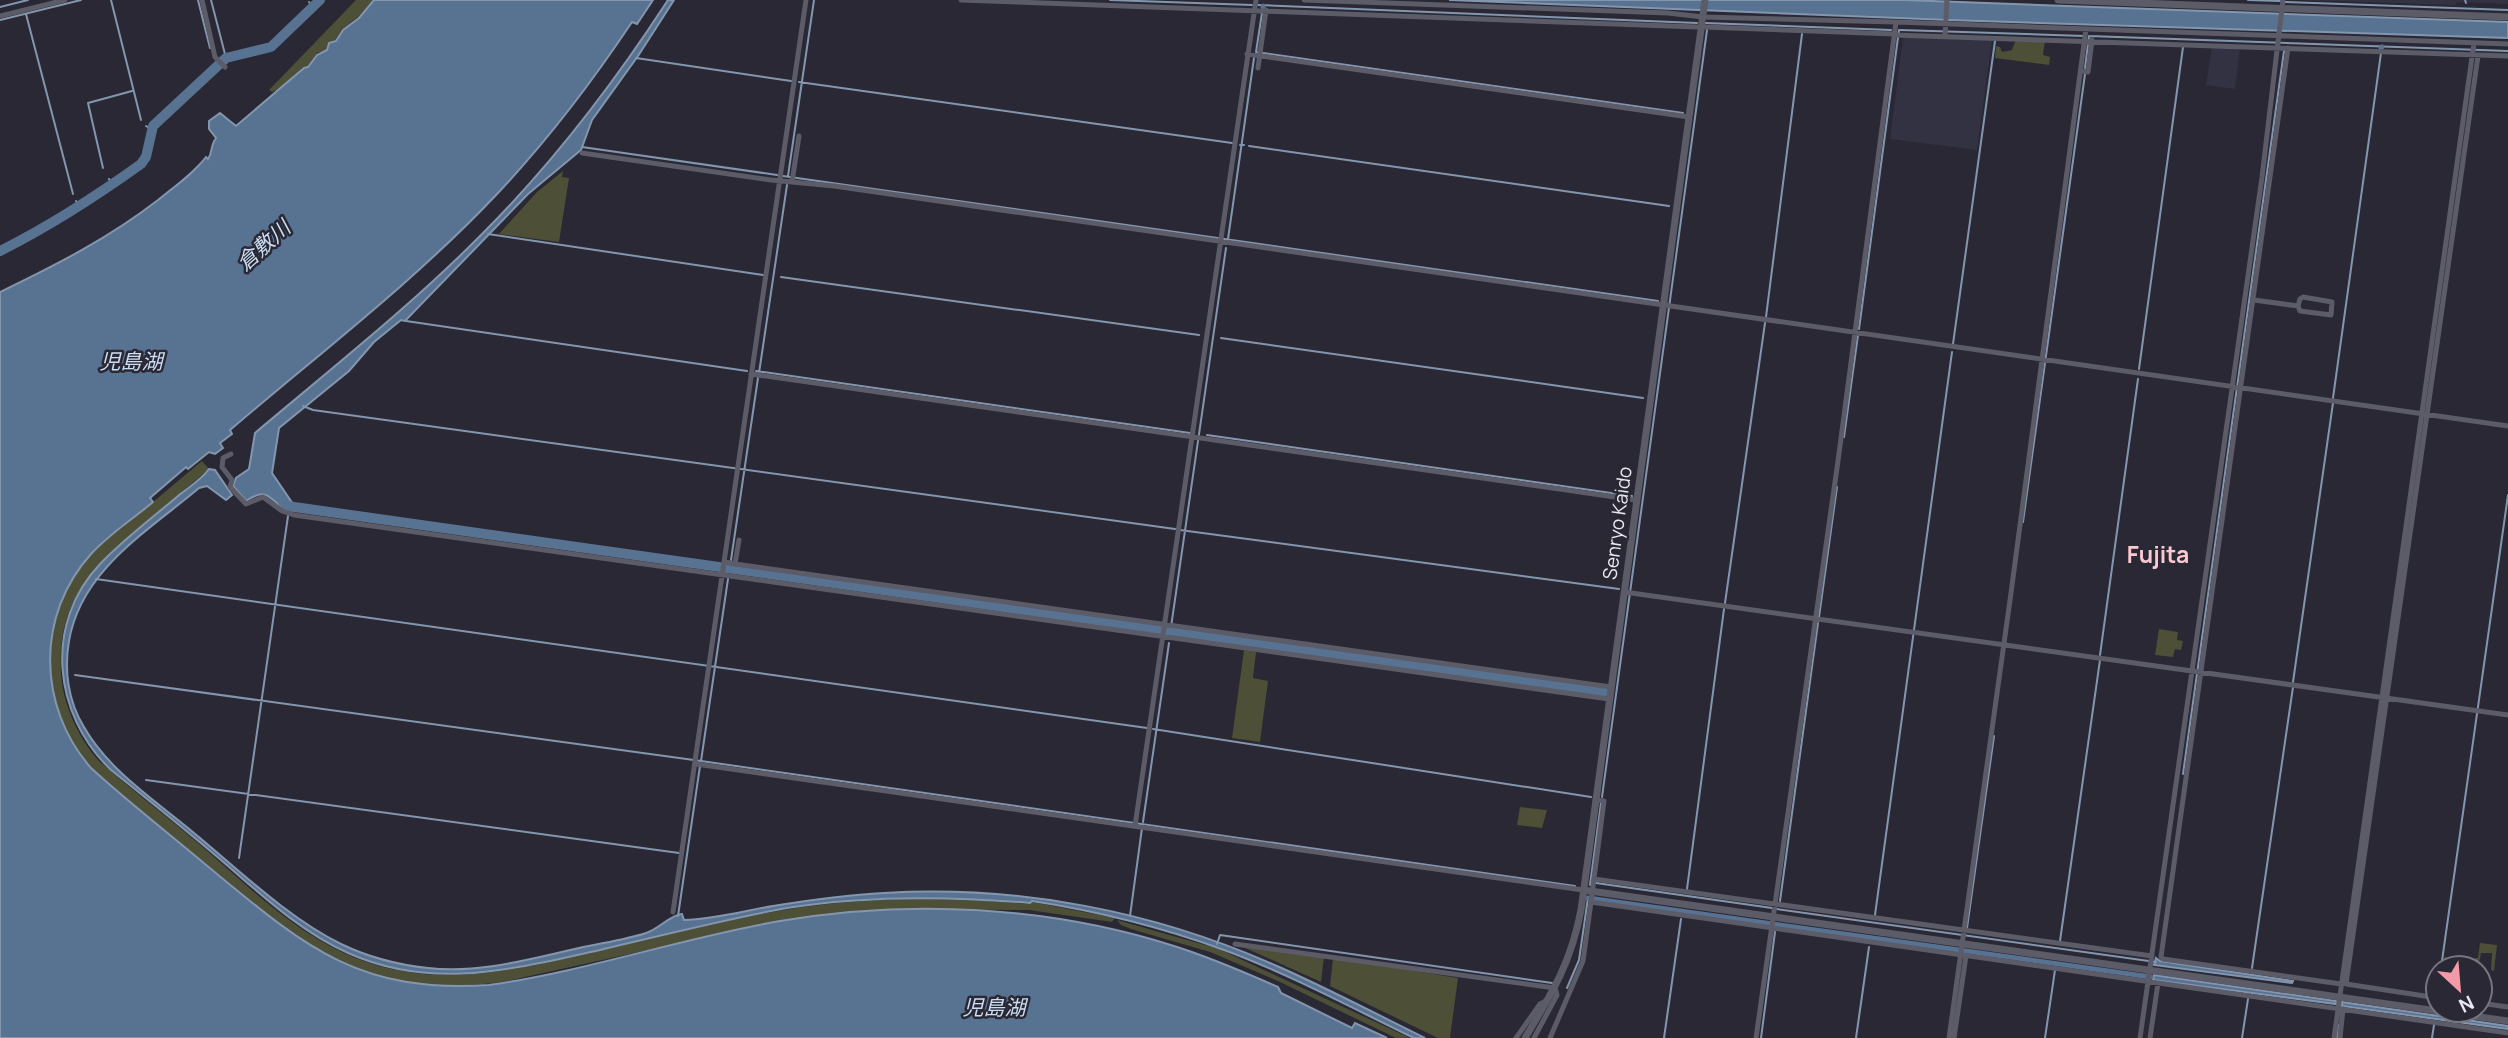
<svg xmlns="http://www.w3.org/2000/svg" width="2508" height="1038" font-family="Manrope,'Noto Sans JP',sans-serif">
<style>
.built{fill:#333243}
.green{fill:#4d4f36}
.water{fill:#587292;stroke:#8496ae;stroke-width:2}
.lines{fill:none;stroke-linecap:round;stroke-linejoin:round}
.stream{stroke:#8496ae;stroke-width:2}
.canal{stroke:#587292;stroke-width:5}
.river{stroke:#587292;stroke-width:10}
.street{stroke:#5c5b68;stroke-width:5}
.secondary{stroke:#5c5b68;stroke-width:7}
.labels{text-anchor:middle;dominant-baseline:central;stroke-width:5;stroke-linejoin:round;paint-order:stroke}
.street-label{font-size:19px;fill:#eaeaf1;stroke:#292834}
.water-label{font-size:21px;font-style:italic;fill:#ccdef4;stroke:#292834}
.quarter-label{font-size:23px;font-weight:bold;fill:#fdc9d0;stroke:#292834}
</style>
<rect width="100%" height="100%" fill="#292834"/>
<path class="built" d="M 2301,0 L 2508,0 L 2508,4 L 2457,2 L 2456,5 Z
M 1906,37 L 1992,39 L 1977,150 L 1890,139 L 1903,38 Z
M 2212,47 L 2240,48 L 2235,89 L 2206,85 Z"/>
<path class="green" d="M 356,0 L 373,0 L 358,17 L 342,29 L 335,40 L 328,43 L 326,50 L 317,53 L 307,67 L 303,67 L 279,89 L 272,92 L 269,90 Z
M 2016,39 L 2045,40 L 2043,55 L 2050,57 L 2049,65 L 1995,58 L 1996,46 L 2000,47 L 2002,52 L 2012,50 Z
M 563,171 L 562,177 L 569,178 L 559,242 L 499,234 L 537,192 Z
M 202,461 L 209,469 C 185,489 162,509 139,529 C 89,572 57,602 61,673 C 63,705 78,737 99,761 C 133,791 170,819 205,849 C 252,890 299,936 358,959 C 436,988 504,972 581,955 C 640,942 698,926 756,915 C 852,896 933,896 1030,904 L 1032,902 L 1115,918 L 1112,922 L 1029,910 L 891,909 L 846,912 L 780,921 L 507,981 C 439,992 370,983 311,946 C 275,924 243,894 210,867 C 170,834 129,803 91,768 C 37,706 36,616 91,554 C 102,542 116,533 128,523 C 153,502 177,482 202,461 Z
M 2159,629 L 2178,632 L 2177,640 L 2183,641 L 2181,650 L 2175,649 L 2173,657 L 2155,655 Z
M 1244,650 L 1256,652 L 1253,678 L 1268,681 L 1260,742 L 1232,738 Z
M 1520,807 L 1547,810 L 1542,828 L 1517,825 Z
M 1117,920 L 1219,949 L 1410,1038 L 1396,1038 L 1280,982 L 1210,952 L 1131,929 L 1121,925 Z
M 2480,943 L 2497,945 L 2494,971 L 2491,970 L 2492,953 L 2481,953 L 2478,968 L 2443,968 L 2445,957 L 2474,961 L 2475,958 L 2478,958 Z
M 1243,947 L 1324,956 L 1321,982 Z
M 1333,958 L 1458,978 L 1450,1038 L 1438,1038 L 1330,986 Z"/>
<path class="water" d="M 374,0 L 653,0 L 637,24 L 632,22 C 592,82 547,141 497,194 C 416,280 320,353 230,430 L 232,434 L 220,443 L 223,448 L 215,454 L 209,452 L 188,469 L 186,467 L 150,498 L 153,502 C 133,519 109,534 91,554 C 36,615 37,706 91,768 C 127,801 167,832 205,864 C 302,944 355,994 489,985 C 587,971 682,938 780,921 C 909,899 1049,906 1174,946 C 1209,957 1244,972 1278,987 L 1281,993 L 1352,1028 L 1355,1023 L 1387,1038 L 0,1038 L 0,292 C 56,265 109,238 158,200 C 175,186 193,174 206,157 L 208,159 C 213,152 210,146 216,138 L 209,129 L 209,121 L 220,113 L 236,126 L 304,68 L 308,67 L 317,55 L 327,50 L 329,43 L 336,41 L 343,30 L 359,18 Z
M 668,0 L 674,0 L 638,56 L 592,120 L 581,150 L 528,194 L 405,321 L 401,320 L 374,342 L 349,371 L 279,428 L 272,473 L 293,504 L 292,510 C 269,507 273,483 246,501 L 233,486 L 236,478 L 249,469 L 255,433 C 332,368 412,305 483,233 C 553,163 614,83 668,0 Z
M 1449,0 L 1905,0 L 2508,22 L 2508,38 L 1949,20 Z
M 209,469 L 215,470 L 232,495 L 226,500 L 207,486 L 199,488 C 148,531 81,570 69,641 C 64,670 68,701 84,727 C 109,771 156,801 194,833 C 239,870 288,918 341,944 C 368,957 399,965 428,968 C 479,974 529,959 579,948 C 601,943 625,940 646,933 C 659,929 670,915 682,914 L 684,920 C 715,919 743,911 773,906 C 810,900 847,895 884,893 C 1019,885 1154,911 1277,966 C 1327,988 1376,1014 1425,1038 L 1414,1038 C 1352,1008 1289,974 1224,950 C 1161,927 1097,911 1032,901 L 1030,903 C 948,896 868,895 787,908 C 721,920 656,937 591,952 C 508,970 431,990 348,953 C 303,933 266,899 229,867 C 191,834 151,802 111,770 C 53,715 43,623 101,563 C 124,539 152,518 178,496 C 188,488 203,478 209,469 Z
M 2156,958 L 2160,961 L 2293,981 L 2292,983 L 2154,965 Z
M 2154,975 L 2336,1001 L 2336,1004 L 2153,980 Z
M 2342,1002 L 2508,1026 L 2508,1029 L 2342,1006 Z"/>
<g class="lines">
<path class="stream" d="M 111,0 L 141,120
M 198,0 L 210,48 L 212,47
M 211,0 L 226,58
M 1110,0 L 1252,5
M 2248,0 L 2280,1
M 2465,0 L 2466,3
M 309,2 L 313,7
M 2285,2 L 2508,10
M 1258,5 L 1697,23
M 0,7 L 28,0
M 26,14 L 73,194
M 0,20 L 81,0
M 1705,23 L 1891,30
M 1900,30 L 2084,36
M 2089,36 L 2508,51
M 1256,52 L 1683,113
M 1256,52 L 1262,13
M 636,58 L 791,81
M 2085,68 L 2089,36
M 799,82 L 1232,143
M 146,126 L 152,130
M 1240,145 L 1244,145
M 1249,146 L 1669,206
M 582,147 L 777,175
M 103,168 L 88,103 L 132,91
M 783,176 L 1658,301
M 788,176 L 814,0
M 109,179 L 112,185
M 76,201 L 80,208
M 488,234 L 763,275
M 1228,239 L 1254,58
M 0,250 L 0,251
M 781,277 L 1199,335
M 1766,317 L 1802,34
M 406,321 L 747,371
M 1859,329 L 1899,30
M 1221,338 L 1643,398
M 1953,344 L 1995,41
M 2139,369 L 2183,47
M 756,371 L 1190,433
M 759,373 L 787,185
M 2333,398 L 2381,53
M 303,406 L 313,410 L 1175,529
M 1207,435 L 1632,496
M 1844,437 L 1858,335
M 2023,522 L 2085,74
M 1180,530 L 1619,589
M 731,560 L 758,378
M 96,579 L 1147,728
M 1725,603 L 1765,323
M 1819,617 L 1837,487
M 1170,634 L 1226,248
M 2100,655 L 2138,379
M 75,675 L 701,761 L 1575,886
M 2293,682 L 2333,403
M 1153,729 L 1591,797
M 701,761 L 728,579
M 2183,774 L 2284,51
M 146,780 L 679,853
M 1602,797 L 1707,30
M 1143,822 L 1169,643
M 239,858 L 288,516
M 1596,883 L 1772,908
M 1590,885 L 1601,803
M 1687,889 L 1724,609
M 1780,901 L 1818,623
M 1777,909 L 2156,962
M 1875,915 L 1952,352
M 678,916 L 700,766
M 1130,916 L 1142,828
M 1967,928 L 1994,736
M 2060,941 L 2100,660
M 1217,944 L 1220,935 L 1552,983
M 2252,968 L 2293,687
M 2441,968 L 2508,495
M 1567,988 L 1579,960 L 1588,898
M 1664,1038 L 1681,919
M 1761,1038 L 1775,932
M 1856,1038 L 1869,947
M 2045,1038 L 2055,970
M 2242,1038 L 2248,999
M 2337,1038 L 2338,1025
M 2432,1038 L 2434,1025"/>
<path class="canal" d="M 1263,7 L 1263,6
M 2381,48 L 2382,47
M 1588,898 L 2151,977"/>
<path class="river" d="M 0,251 C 50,226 95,197 141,164 L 146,157 L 153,126 L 226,58 L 271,47 L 320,0
M 283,502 L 287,506 L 1605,692"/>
<path class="street" d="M 202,0 L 215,57 L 225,67
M 961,0 L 1697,27
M 1304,0 L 1668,13 L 1703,17 L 1896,22
M 0,16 L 65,0
M 1704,27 L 1894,34
M 1894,35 L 2508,56
M 1945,36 L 1947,0
M 2288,48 L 2161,957 L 2163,959 L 2341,984
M 1247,54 L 1689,117
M 1258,68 L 1266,10
M 2082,71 L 2088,72 L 2092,40
M 582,153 L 771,180 L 834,186 L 2508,426
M 792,182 L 799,136
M 2254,300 L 2298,306 L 2300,311 L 2331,315 L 2332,302 L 2303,297 L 2300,299 L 2298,306
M 751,374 L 1636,500
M 231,454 L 223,458 L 222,467 L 232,480 L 230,487 L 246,504 L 263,497 L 282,511 L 294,515 L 1609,699
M 725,562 L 735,564 L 739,540
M 735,564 L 1611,687
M 1624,592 L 2508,715
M 696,764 L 1583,890
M 1595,800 L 1604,801 L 1591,902 L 2508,1033
M 1135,826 L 1256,0
M 1594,879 L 2152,956
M 673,912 L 806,0
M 1235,944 L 1555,988 L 1557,995 L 1534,1038
M 2438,998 L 2346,984 L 2478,56
M 2480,1003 L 2508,1007
M 1516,1038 L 1540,1004 L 1548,1000
M 1550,1038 L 1583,961 L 1591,902
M 1756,1038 L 1838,461 L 1896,22 L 2508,44
M 1949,1038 L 2011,593 L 2086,29
M 1954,1038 L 1966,956
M 2140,1038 L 2262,177 L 2283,0
M 2150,1038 L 2158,983
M 2334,1038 L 2474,43
M 2340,1038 L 2343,1009"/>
<path class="secondary" d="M 2058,0 L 2508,17
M 1583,890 L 2508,1021
M 1525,1038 C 1552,993 1571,963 1581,910 L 1705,0"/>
</g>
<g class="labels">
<g class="street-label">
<text transform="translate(1617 523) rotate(-82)">Senryo Kaido</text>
</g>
<g class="water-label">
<text transform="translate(263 245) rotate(-42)">倉敷川</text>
<text x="131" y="361">児島湖</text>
<text x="994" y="1007">児島湖</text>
</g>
<g class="quarter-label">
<text x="2158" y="554">Fujita</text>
</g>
</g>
<g transform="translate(2459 989) rotate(154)"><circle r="33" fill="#292834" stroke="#767680" stroke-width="2"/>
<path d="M0-5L12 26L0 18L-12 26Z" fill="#f39aa9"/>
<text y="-10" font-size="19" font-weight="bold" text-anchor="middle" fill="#eaeaf1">N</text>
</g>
</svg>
